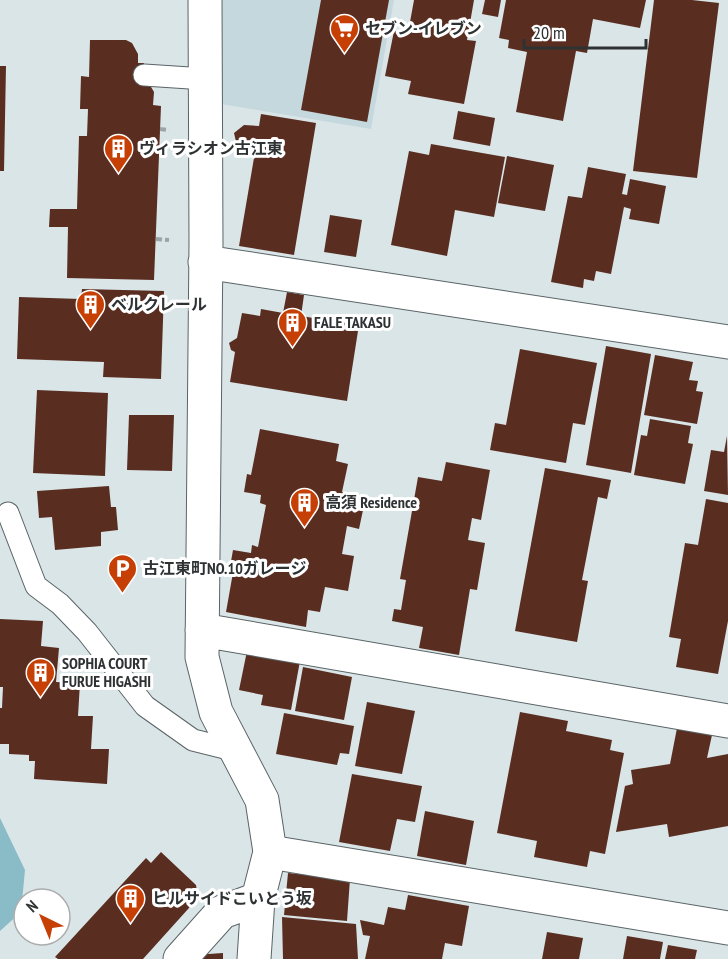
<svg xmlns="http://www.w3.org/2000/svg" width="728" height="959" font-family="'PT Sans Narrow','Noto Sans JP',sans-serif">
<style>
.built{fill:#c5d8dd}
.green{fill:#8abcc8}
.building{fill:#592e21}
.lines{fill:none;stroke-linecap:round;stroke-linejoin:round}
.service-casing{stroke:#5a6466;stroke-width:23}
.minor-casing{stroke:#5a6466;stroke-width:35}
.path{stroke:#9ba3a6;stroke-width:4;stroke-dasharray:6 3;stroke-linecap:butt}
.service{stroke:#fff;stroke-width:21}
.minor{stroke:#fff;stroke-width:33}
.labels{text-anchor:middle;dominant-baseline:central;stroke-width:6;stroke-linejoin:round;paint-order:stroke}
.poi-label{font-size:16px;font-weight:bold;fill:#2e3233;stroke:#fff;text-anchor:start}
</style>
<rect width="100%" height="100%" fill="#dae5e8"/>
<path class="built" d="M 222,0 L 394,0 L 371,129 L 221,104 Z"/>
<path class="green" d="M 0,818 L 25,870 L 21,912 L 0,931 Z"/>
<path class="building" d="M 321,0 L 389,0 L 367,122 L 301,110 Z
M 414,0 L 474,0 L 467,40 L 476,41 L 464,104 L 408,94 L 411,81 L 385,76 L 394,31 L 408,33 Z
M 485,0 L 501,0 L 498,17 L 482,14 Z
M 506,0 L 646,0 L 640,28 L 593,19 L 587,53 L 576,51 L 563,121 L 516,112 L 527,52 L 508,48 L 509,40 L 499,38 Z
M 654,0 L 692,0 L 719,3 L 697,178 L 633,171 Z
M 90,40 L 126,40 L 132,43 L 138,54 L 138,63 L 144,63 L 144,75 L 154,92 L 153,105 L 161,106 L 154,280 L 67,278 L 68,227 L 49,227 L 50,209 L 77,209 L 79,136 L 87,136 L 88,109 L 80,109 L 81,76 L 89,77 Z
M 0,66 L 6,66 L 4,171 L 0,171 Z
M 458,111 L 495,118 L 490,146 L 453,139 Z
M 261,114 L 316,123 L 294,255 L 239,246 L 255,152 L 244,150 L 237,146 L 234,133 L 244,125 L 259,126 Z
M 431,144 L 505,157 L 494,217 L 455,210 L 447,256 L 391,245 L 409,151 L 429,155 Z
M 507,156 L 554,165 L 545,211 L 498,203 Z
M 588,167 L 626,174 L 622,194 L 627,195 L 630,179 L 666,186 L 659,224 L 629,219 L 631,209 L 624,207 L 611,274 L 596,271 L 594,281 L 584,279 L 583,288 L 551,282 L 568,196 L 582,198 Z
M 330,215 L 362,220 L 356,257 L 324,252 Z
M 82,289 L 164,291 L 161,379 L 103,377 L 104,362 L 17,359 L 19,297 L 81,299 Z
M 287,292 L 304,295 L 301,316 L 345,323 L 344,329 L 358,331 L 347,401 L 230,382 L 235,352 L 231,350 L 229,343 L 237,338 L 242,313 L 260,316 L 261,309 L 283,313 Z
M 606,346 L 651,354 L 631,473 L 586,465 Z
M 520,349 L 597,363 L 585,425 L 573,423 L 566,463 L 490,450 L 495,423 L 506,425 Z
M 655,355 L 693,362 L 689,380 L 698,381 L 696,391 L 703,392 L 697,424 L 644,415 Z
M 37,390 L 108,393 L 105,476 L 33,473 Z
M 129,415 L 174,415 L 172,471 L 127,470 Z
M 650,419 L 691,426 L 688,443 L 693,444 L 685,484 L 634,475 L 641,435 L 647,436 Z
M 260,429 L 339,444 L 336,461 L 348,464 L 342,492 L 366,496 L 359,529 L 347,526 L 342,554 L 354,556 L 348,591 L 325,587 L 320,612 L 308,610 L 306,627 L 226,612 L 234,567 L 230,567 L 233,550 L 251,553 L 252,545 L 258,547 L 266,505 L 260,503 L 261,495 L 244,492 L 247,474 L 251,475 Z
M 727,436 L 728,495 L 704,491 L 711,450 L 724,452 Z
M 446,462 L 490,470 L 481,520 L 472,518 L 468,540 L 485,543 L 477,590 L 470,589 L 459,655 L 419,648 L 423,627 L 392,621 L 394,609 L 401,610 L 406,580 L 400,579 L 418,477 L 442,481 Z
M 545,468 L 611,480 L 607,499 L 598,497 L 582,580 L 588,581 L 577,642 L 515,631 Z
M 109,486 L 111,507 L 116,507 L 118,530 L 101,532 L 101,546 L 55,550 L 52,517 L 39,518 L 37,491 Z
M 706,499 L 728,503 L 728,621 L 718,674 L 676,667 L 681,639 L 669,637 L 685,543 L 698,545 Z
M 0,619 L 43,621 L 41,646 L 59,648 L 56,682 L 80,683 L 78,716 L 93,716 L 91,749 L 109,749 L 107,784 L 34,779 L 35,761 L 29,761 L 29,755 L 9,754 L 9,744 L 0,744 L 0,708 L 2,708 L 3,687 L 0,687 Z
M 247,651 L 300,661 L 291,710 L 261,705 L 263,695 L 239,690 Z
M 303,667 L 352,677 L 344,720 L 295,711 Z
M 367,702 L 415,711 L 402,774 L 355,766 Z
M 520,712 L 568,721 L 566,731 L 612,740 L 610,750 L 624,753 L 605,854 L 590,851 L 587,867 L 534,857 L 537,841 L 497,833 Z
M 284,713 L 354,726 L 349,754 L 340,753 L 337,765 L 276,754 Z
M 677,728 L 712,735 L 707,758 L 728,754 L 728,826 L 669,837 L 667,824 L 616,832 L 625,786 L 633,784 L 631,770 L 670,764 Z
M 352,774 L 422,786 L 415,822 L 397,819 L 390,851 L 339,842 Z
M 425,811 L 474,821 L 466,865 L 417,856 Z
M 161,852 L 196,885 L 198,898 L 143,959 L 58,959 L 55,957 L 146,858 L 151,863 Z
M 288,873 L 350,879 L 347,921 L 284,915 Z
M 408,895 L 469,906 L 462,946 L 445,943 L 442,959 L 365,959 L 370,936 L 363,935 L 360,920 L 384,925 L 388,907 L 405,910 Z
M 282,917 L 356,924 L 358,959 L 283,959 Z
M 547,932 L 583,938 L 579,959 L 542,959 Z
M 627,936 L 663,942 L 660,959 L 623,959 Z
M 668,945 L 697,950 L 695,959 L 665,959 Z
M 223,953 L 223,959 L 191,959 L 194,955 Z"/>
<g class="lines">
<defs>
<path id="service" d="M 144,75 L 205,79
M 8,513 L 36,586 L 60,604 L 87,632 L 145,706 L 193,740 L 237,751"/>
<path id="minor" d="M 205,0 L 206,243 L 202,657 L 216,712 L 262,800 L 270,852 L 258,899 L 254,959
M 205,262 L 728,342
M 202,630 L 728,721
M 270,852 L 728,928
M 180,959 L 222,912 L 258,899"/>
</defs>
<use href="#service" class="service-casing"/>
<use href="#minor" class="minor-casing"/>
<path class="path" d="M 160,129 L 169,130
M 156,239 L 169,240"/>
<use href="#service" class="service"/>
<use href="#minor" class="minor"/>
</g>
<defs>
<symbol id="supermarket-pin" viewBox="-11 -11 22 30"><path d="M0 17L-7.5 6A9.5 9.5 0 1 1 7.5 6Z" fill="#c63f04" stroke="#fff"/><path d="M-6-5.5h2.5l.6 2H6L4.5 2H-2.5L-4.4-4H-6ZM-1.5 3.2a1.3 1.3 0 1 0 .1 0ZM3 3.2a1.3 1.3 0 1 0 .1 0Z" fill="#fff"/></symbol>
<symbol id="building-pin" viewBox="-11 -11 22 30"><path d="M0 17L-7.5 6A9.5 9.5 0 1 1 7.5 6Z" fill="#c63f04" stroke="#fff"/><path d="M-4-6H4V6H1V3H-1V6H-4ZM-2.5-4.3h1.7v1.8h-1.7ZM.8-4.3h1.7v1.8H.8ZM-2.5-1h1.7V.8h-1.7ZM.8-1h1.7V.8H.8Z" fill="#fff"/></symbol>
<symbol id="parking-pin" viewBox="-11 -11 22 30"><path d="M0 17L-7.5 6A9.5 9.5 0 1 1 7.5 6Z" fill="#c63f04" stroke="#fff"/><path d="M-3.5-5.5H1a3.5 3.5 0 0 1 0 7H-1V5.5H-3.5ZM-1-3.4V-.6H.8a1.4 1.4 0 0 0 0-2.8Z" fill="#fff"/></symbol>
</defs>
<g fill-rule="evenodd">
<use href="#supermarket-pin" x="328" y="12" width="33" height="45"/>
<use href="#building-pin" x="102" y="132" width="33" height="45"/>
<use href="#building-pin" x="74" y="288" width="33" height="45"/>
<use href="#building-pin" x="276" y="306" width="33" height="45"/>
<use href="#building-pin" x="288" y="486" width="33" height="45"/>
<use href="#parking-pin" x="106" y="552" width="33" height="45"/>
<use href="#building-pin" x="24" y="656" width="33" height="45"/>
<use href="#building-pin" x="114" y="882" width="33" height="45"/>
</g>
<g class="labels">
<g class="poi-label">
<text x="365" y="28">セブン-イレブン</text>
<text x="139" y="148">ヴィラシオン古江東</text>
<text x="111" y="304">ベルクレール</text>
<text x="314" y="322">FALE TAKASU</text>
<text x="325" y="502">高須 Residence</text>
<text x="143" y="568">古江東町NO.10ガレージ</text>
<text x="62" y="663">SOPHIA COURT<tspan x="62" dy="18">FURUE HIGASHI</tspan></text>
<text x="152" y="898">ヒルサイドこいとう坂</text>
</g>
</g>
<g transform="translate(42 917) rotate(317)"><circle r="28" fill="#ffffff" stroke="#abadad" stroke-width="1.5"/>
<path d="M0-4.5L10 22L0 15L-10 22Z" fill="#c63f04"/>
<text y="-9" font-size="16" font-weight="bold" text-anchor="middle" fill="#2e3233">N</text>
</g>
<path d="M524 39v9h122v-9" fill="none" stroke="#2e3233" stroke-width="3"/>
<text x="533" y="39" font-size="18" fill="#2e3233" stroke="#ffffff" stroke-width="4.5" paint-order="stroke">20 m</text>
</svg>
